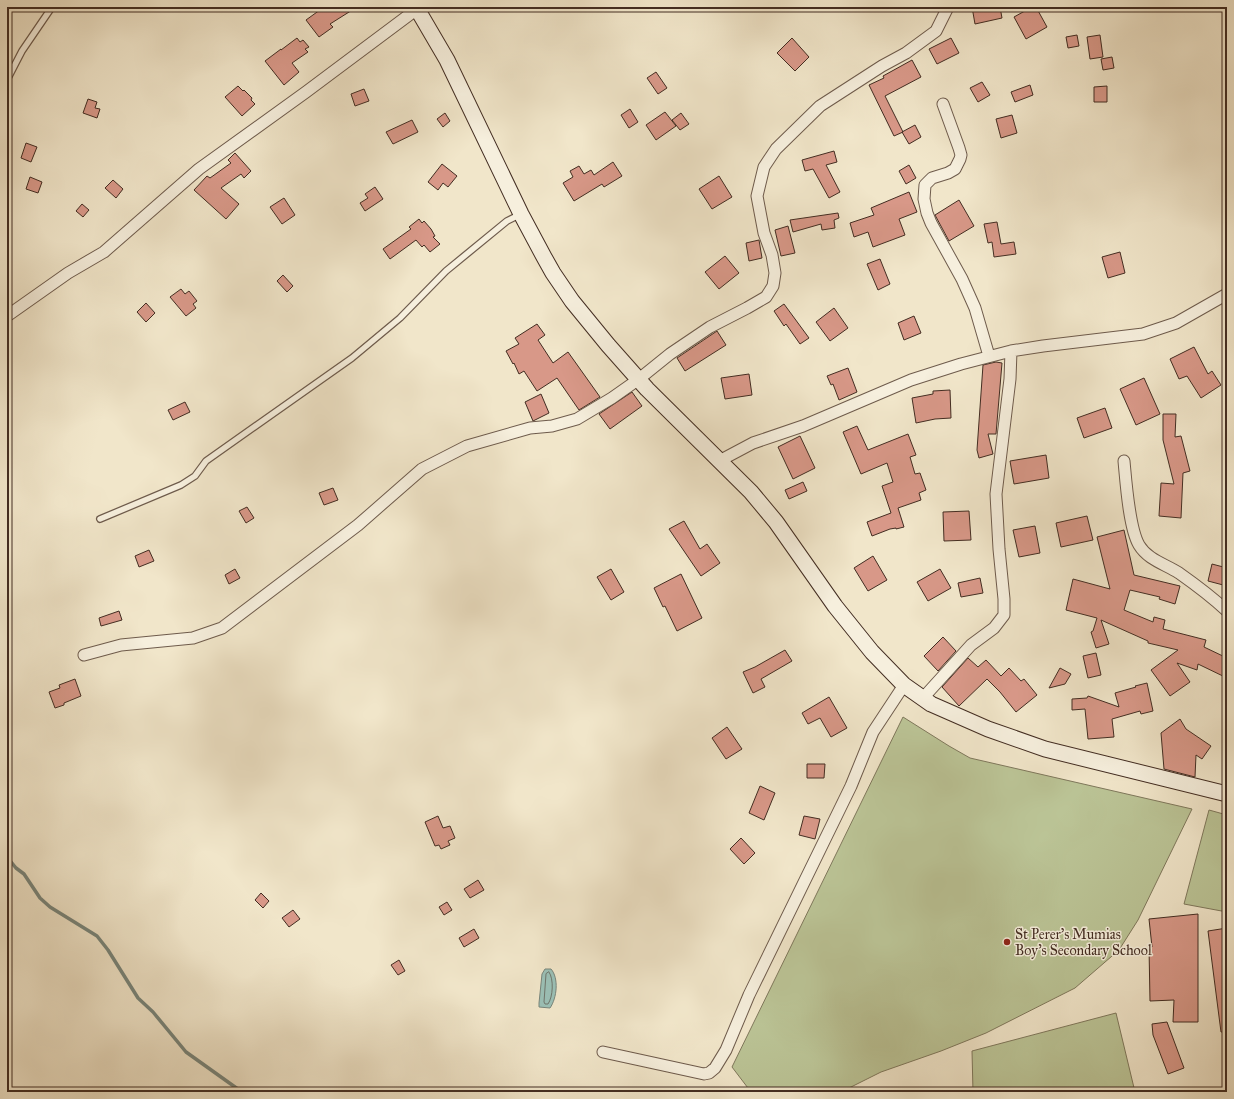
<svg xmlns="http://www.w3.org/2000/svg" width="1234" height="1099" font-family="'IM FELL Great Primer',serif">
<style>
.green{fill:#bbc496;stroke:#7f785c}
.water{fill:#9bc0b6;stroke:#78857b}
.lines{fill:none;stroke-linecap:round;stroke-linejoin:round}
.shore{stroke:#6f766c;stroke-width:1}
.stream{stroke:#78857b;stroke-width:3.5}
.building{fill:#d89888;stroke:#432d22}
.lane-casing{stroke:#6e5b4c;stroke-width:8}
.street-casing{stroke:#6e5b4c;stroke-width:13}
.secondary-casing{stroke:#432d22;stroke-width:17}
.lane{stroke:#f6efdd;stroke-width:5.5}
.street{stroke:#f6efdd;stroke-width:11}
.secondary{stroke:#f6efdd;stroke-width:15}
.poi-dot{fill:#8f2418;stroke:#f6efdd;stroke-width:1.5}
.labels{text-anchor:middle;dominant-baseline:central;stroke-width:3;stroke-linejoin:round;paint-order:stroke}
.poi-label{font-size:14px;fill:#432d22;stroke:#f6efdd;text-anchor:start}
</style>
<rect width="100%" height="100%" fill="#f1e6ca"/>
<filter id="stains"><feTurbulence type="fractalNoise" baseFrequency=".005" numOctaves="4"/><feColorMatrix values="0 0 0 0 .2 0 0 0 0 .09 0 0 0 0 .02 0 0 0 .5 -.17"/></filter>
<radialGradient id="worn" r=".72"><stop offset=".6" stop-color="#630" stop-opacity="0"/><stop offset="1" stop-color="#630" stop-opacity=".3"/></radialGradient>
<path class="green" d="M 903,717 L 949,746 L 970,758 L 1192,809 L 1138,920 L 1119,950 L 1075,988 L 986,1033 L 941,1051 L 881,1072 L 841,1092 L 751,1092 L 732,1067 Z
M 1209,810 L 1227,815 L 1227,912 L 1184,904 Z
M 1116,1013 L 1135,1092 L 973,1092 L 972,1051 Z"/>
<path class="water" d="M 545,969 L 551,969 C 559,978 557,998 550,1008 L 539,1007 L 539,1003 L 542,974 Z"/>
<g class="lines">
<path class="shore" d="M 549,972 C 554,979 553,997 548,1004 L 545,1004 L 544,1002 L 546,974 Z"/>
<path class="stream" d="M 7,857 L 16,868 L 24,874 L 40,898 L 50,907 L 97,936 L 108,950 L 138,998 L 153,1012 L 186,1052 L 242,1092"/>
</g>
<path class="building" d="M 324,7 L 357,7 L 330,24 L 333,27 L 319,37 L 306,20 Z
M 972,7 L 1000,7 L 1002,18 L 975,24 Z
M 1032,7 L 1036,7 L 1047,27 L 1026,39 L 1014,17 Z
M 1077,35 L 1079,46 L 1068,48 L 1066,37 Z
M 1100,35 L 1103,57 L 1090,59 L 1087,37 Z
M 297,38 L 300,42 L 303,40 L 309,47 L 305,49 L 308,52 L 292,63 L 299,72 L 284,85 L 265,61 L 281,49 L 281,50 Z
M 792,38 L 809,57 L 795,71 L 777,53 Z
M 951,38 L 959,53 L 937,64 L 929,49 Z
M 1112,57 L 1114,68 L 1103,70 L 1101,59 Z
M 912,60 L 921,77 L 885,96 L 903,132 L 894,136 L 869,85 L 884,78 L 883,76 Z
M 656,72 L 667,88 L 658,94 L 647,78 Z
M 982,82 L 990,95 L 978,102 L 970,88 Z
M 1030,85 L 1033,95 L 1015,102 L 1011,92 Z
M 238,86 L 243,91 L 244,90 L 252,98 L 251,100 L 255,104 L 242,116 L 225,97 Z
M 1107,86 L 1107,102 L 1094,102 L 1094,87 Z
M 364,89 L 369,101 L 355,106 L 351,94 Z
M 88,99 L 97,102 L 95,108 L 100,109 L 97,118 L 83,113 Z
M 630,109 L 638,122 L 629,128 L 621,115 Z
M 665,112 L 676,126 L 656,140 L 646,125 Z
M 445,113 L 450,121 L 443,127 L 437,119 Z
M 681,113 L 689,124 L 680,130 L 672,120 Z
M 1012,115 L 1017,133 L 1001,138 L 996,119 Z
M 412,120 L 418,132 L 393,144 L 386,132 Z
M 915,125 L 921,137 L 909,144 L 902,132 Z
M 26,143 L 37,147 L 31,162 L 21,158 Z
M 834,151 L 837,162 L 826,165 L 840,192 L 829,198 L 813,169 L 805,171 L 802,160 Z
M 235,153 L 251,171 L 244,178 L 241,174 L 221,188 L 239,204 L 226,219 L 194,190 L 207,176 L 210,178 L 231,163 L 228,160 Z
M 613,162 L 622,176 L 604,187 L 602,184 L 574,201 L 563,183 L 573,177 L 570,171 L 579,166 L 584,174 L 591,170 L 594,175 Z
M 442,164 L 457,176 L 448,187 L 443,183 L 438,190 L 428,182 Z
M 909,165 L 916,178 L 906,184 L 899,171 Z
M 719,176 L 732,197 L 712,209 L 699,189 Z
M 30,177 L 42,182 L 38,193 L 26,189 Z
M 113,180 L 123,189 L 116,198 L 105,188 Z
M 375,187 L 383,199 L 365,211 L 360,203 L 368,198 L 365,194 Z
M 909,192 L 917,212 L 899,219 L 905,235 L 873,247 L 868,232 L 854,237 L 850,223 L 874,215 L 871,208 Z
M 284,198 L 295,215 L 282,224 L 270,207 Z
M 959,200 L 974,226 L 949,241 L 935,215 Z
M 82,204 L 89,210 L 83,217 L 76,211 Z
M 838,213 L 839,218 L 834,220 L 835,228 L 822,230 L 821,224 L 793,232 L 790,220 Z
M 419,219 L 422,223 L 424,221 L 431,229 L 435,236 L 433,237 L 440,244 L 430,252 L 424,245 L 422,247 L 416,240 L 390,259 L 383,249 L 411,229 L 409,227 Z
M 997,222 L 1001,244 L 1014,242 L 1016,254 L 994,257 L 992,242 L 988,243 L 984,224 Z
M 788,226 L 795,253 L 781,256 L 775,230 Z
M 759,240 L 762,258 L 749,261 L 746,243 Z
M 1120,252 L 1125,273 L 1108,278 L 1102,257 Z
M 725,256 L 739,273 L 719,289 L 705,272 Z
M 880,259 L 890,284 L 878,290 L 867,264 Z
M 283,275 L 293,286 L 287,292 L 277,281 Z
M 181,289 L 185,294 L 189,291 L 197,301 L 193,304 L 196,308 L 186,316 L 170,297 Z
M 146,303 L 155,313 L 146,322 L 137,312 Z
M 784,304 L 809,338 L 800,344 L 786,324 L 784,326 L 774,311 Z
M 834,308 L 848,328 L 830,341 L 816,322 Z
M 914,316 L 921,333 L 904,340 L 898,323 Z
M 537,324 L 545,335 L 538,340 L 553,363 L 568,352 L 600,397 L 579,410 L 557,378 L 537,391 L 524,371 L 519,374 L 514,363 L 513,364 L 506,351 L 519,344 L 515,338 Z
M 717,331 L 726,345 L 685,371 L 677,358 Z
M 1194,347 L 1208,374 L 1212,371 L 1221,385 L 1201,398 L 1187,376 L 1179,379 L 1170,359 Z
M 996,362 L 1002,363 L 996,434 L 988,434 L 993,454 L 979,458 L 977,450 L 983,365 Z
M 848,368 L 857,392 L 839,400 L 833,384 L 831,385 L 827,376 Z
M 749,374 L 752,395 L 725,399 L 721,378 Z
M 1144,378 L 1160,414 L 1136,425 L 1120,389 Z
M 950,390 L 951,418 L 935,419 L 916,423 L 912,398 L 933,394 L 933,391 Z
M 632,392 L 642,406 L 610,429 L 599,414 Z
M 541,394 L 549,413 L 533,421 L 525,402 Z
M 185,402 L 190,412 L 173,420 L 168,410 Z
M 1105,408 L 1112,428 L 1084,438 L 1077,418 Z
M 1163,414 L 1176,414 L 1175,437 L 1181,436 L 1190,471 L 1183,473 L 1181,518 L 1159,516 L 1161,483 L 1174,484 L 1163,440 Z
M 857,426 L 868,450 L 908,434 L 916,455 L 910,457 L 915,474 L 920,473 L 926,490 L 919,493 L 921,500 L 898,508 L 904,527 L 896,529 L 896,528 L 890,529 L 872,536 L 867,522 L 891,513 L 882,486 L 893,482 L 887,463 L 861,474 L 843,432 Z
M 800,436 L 815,468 L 793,479 L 778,447 Z
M 1046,455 L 1049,478 L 1014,484 L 1010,461 Z
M 803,482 L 807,491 L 789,499 L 785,490 Z
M 333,488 L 338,500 L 324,505 L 319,493 Z
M 247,507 L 254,518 L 246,523 L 239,511 Z
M 969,511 L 971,540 L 944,541 L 943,512 Z
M 1087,516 L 1093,540 L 1061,547 L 1056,523 Z
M 684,521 L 700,549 L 707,544 L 720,563 L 701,576 L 669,529 Z
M 1035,526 L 1040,553 L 1019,557 L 1013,530 Z
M 1124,530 L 1134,575 L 1180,586 L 1175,604 L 1159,599 L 1160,597 L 1130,590 L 1124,610 L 1153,622 L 1154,617 L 1165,620 L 1163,629 L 1206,640 L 1204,647 L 1227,658 L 1227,678 L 1198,664 L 1197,670 L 1177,663 L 1190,682 L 1170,696 L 1151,670 L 1178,650 L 1148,643 L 1148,641 L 1101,620 L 1109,644 L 1096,648 L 1091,632 L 1093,631 L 1097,618 L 1066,610 L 1073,579 L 1110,589 L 1097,537 Z
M 149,550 L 154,561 L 139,567 L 135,556 Z
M 873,556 L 887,580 L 868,591 L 854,568 Z
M 1212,564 L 1227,568 L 1227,586 L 1208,581 Z
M 235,569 L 240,578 L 229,584 L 225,575 Z
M 611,569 L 624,592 L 611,600 L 597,577 Z
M 940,569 L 951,588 L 928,601 L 917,582 Z
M 681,574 L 702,618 L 677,631 L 665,606 L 663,607 L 654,588 Z
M 980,578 L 983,593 L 961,597 L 958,583 Z
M 119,611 L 122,620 L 101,626 L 99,618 Z
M 943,637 L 956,651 L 938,671 L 924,656 Z
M 785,650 L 792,661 L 761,679 L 765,687 L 753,693 L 743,672 L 755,667 Z
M 1096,653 L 1101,675 L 1088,678 L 1083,656 Z
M 968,658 L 978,667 L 986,660 L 1001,676 L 1009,668 L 1021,681 L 1024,679 L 1037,695 L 1016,712 L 1000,692 L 987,679 L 959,706 L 942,687 Z
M 1060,668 L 1071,674 L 1065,684 L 1049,688 Z
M 75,679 L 81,696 L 64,703 L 64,705 L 55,708 L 49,692 L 60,688 L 59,685 Z
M 1147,683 L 1153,711 L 1141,714 L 1140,711 L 1112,719 L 1114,737 L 1088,739 L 1085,709 L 1072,710 L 1072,699 L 1087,698 L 1088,696 L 1119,707 L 1115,693 L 1136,687 L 1135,686 Z
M 829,697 L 847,728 L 831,737 L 820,718 L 808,724 L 802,713 Z
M 1180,719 L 1186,729 L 1211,746 L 1202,759 L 1196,755 L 1195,777 L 1164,769 L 1161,733 Z
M 727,727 L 742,749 L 726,759 L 712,738 Z
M 807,764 L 825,764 L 824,778 L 807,778 Z
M 760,786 L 775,793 L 764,820 L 749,813 Z
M 438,816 L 443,828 L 450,826 L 455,838 L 448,841 L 450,845 L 441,849 L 439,845 L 435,846 L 425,822 Z
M 804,816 L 820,819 L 815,839 L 799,835 Z
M 741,838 L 755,853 L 744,864 L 730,849 Z
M 478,880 L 484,890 L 470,898 L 464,889 Z
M 261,893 L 269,901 L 263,908 L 255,900 Z
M 447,902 L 452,910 L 444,915 L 439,907 Z
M 293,910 L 300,919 L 289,927 L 282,918 Z
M 1198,914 L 1198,1022 L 1173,1022 L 1174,1000 L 1150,1001 L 1149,947 L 1152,947 L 1149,919 Z
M 1227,928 L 1227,1032 L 1221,1032 L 1208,931 Z
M 474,929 L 479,938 L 464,947 L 459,938 Z
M 399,960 L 405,971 L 398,975 L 391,965 Z
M 1167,1022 L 1184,1068 L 1168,1074 L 1153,1035 L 1152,1024 Z"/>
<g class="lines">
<defs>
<path id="lane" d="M 7,80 L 22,51 L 52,7
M 100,519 L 181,485 L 195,476 L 206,461 L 352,358 L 400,318 L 446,271 L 507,221 L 521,214"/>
<path id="street" d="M 943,104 L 959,148 L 961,155 L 960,159 L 955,169 L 948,173 L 932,178 L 925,185 L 924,199 L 927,213 L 931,223 L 962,279 L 975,308 L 989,356
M 7,316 L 68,273 L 104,252 L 199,169 L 306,92 L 417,9
M 721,460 L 753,443 L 803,426 L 911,380 L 961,364 L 1011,351 L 1043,346 L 1143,334 L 1176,323 L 1227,294
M 1124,461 C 1126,482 1129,528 1139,545 C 1148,560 1165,564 1179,573 C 1196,585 1212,597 1227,611
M 84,655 L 121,645 L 193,638 L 222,628 L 358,525 L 422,469 L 467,446 L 530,428 L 552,426 L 577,419 L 612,398 L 639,379 L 670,354 L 710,327 L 747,308 L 766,297 L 773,286 L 775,273 L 772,255 L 764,233 L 757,196 L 764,167 L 776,149 L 820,106 L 882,66 L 906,53 L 936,31 L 948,7
M 923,698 L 971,645 L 994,628 L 1004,615 L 1004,599 L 999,549 L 996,494 L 1010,379 L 1011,351
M 603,1052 L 704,1074 L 709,1073 L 715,1068 L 726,1050 L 749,995 L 851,786 L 873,732 L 904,685"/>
<path id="secondary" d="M 416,7 L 447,60 L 521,214 L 544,257 L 553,273 L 572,301 L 608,345 L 647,389 L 751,492 L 776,522 L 835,606 L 872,652 L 904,685 L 931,704 L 988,729 L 1045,749 L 1227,794"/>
</defs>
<use href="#lane" class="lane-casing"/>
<use href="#street" class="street-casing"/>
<use href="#secondary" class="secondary-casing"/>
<use href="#lane" class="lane"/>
<use href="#street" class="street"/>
<use href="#secondary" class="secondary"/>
</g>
<circle class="poi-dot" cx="1007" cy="942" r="4"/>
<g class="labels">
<g class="poi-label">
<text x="1015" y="934">St Perer's Mumias<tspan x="1015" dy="16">Boy's Secondary School</tspan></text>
</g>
</g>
<rect width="1234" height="1099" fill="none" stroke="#f1e6ca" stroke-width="24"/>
<rect x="8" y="8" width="1218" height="1083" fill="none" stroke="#432d22" stroke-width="2"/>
<rect x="12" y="12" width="1210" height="1075" fill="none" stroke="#432d22"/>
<rect width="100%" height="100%" filter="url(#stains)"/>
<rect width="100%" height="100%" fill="url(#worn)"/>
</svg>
